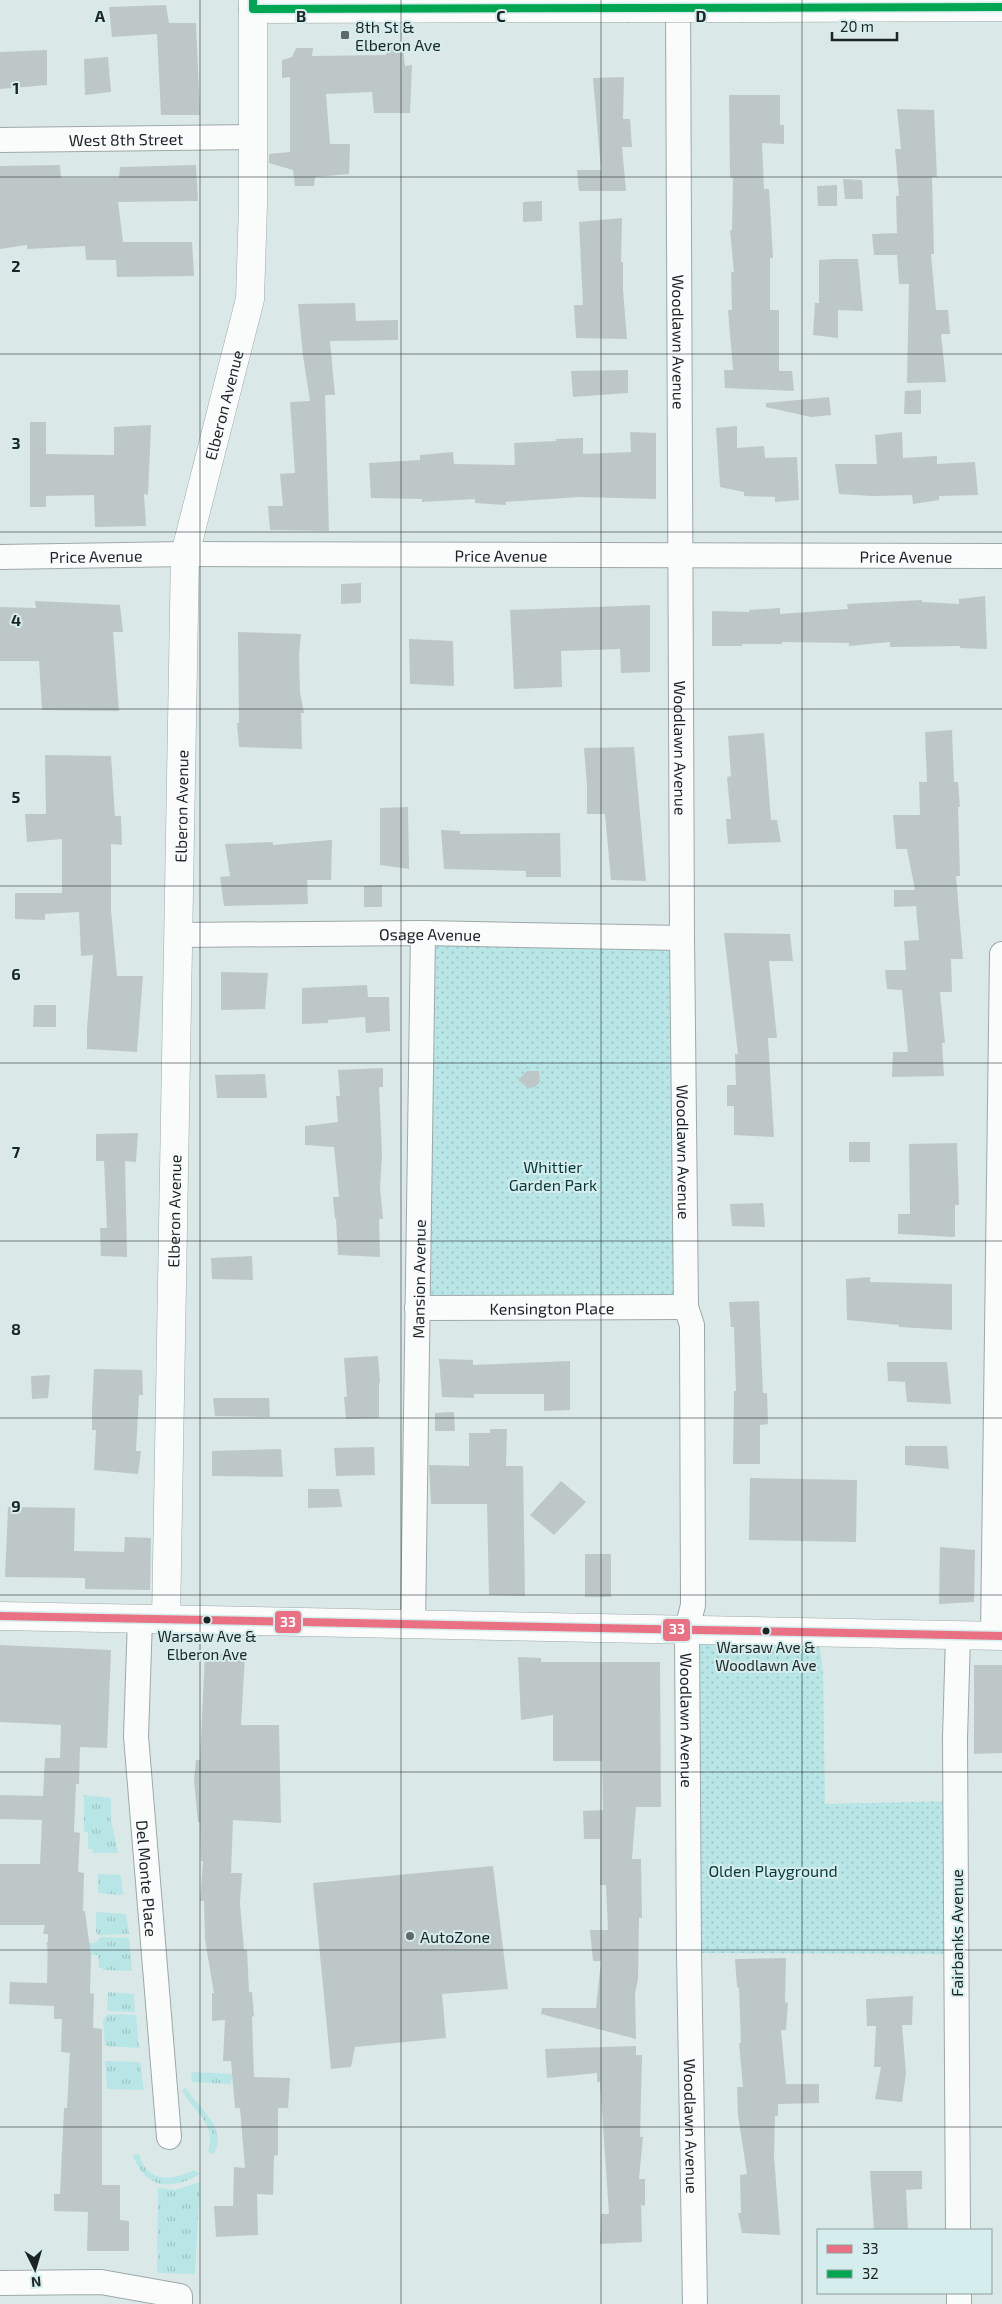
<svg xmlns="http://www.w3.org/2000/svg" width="1002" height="2304" font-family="'Exo 2',sans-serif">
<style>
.grass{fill:url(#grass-tufts)}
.park{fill:url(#park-dots)}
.building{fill:#bdc7c7}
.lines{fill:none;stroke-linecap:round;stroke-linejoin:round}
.minor-casing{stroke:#9ea8a8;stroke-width:26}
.tertiary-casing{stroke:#9ea8a8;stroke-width:29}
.secondary-casing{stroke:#9ea8a8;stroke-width:29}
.minor{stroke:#fafcfc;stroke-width:24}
.tertiary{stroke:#fafcfc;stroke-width:28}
.secondary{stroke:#fafcfc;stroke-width:28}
.tertiary-bridge-casing{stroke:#9ea8a8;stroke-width:29;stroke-linecap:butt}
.tertiary-bridge{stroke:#fafcfc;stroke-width:28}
.bus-1-casing{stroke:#d6eded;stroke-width:11}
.bus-2-casing{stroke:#d6eded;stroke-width:11}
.bus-1{stroke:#ea7183;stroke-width:8}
.bus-2{stroke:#00a651;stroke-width:8}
.grid{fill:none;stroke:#1c2424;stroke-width:1;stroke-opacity:0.55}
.poi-dot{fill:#5f6969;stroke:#d6eded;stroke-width:2}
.bus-dot{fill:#1c2424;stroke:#d6eded;stroke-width:2}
.labels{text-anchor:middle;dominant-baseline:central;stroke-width:4;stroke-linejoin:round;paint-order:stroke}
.bus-label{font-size:15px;fill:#1c2424;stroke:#d6eded}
.poi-label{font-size:16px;fill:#1c2424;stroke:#d6eded;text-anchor:start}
.street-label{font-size:16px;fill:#1c2424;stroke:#d6eded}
.park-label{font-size:16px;fill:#08393a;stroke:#d6eded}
.grid-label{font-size:16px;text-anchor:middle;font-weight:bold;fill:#1c2424;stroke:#d6eded;stroke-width:4;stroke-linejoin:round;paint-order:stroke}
.line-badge{stroke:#d6eded;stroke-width:2}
.badge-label{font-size:14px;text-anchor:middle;font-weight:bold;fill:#fff}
</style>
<defs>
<pattern id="grass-tufts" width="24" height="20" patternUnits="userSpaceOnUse" patternTransform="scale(1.25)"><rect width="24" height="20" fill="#b8e5e5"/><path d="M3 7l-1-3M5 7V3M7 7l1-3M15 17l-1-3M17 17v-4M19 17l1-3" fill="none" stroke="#9ec4c4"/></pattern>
<pattern id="park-dots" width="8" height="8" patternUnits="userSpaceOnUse" patternTransform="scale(1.25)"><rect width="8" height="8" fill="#b8e5e5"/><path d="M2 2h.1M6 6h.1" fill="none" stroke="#9ec4c4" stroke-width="1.8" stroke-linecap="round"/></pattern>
</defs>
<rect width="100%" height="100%" fill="#dbe8e8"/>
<path class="grass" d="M 84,1795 L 111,1798 L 111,1820 L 118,1853 L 93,1853 L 93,1849 L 88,1849 L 88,1832 L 84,1832 Z
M 98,1874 L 121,1875 L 123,1895 L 98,1893 Z
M 96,1912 L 126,1914 L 129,1934 L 98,1935 L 96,1932 Z
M 101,1937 L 129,1938 L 132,1971 L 103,1970 L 103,1968 L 99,1968 L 98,1955 L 47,1952 L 46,1942 L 95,1943 Z
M 108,1992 L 134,1994 L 135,2012 L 107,2011 Z
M 108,2014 L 136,2015 L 139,2048 L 105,2046 L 103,2020 Z
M 105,2061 L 140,2062 L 144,2090 L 107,2089 Z
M 191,2072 L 234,2074 L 230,2084 L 192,2082 Z
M 186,2088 C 198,2108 228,2127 214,2154 L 208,2152 C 217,2120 193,2114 182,2090 Z
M 139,2154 C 149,2185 171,2180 195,2170 L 200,2174 C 171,2191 145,2189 133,2155 Z
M 200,2182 L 195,2274 L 157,2273 L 158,2188 L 175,2190 Z"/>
<path class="park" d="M 423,933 L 682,938 L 686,1307 L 417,1308 Z
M 687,1629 L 818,1633 L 823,1673 L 825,1804 L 955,1801 L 956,1954 L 689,1953 Z"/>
<path class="building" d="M 166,5 L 169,23 L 196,23 L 200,115 L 161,115 L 157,34 L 112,37 L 109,7 Z
M 388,46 L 403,48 L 405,66 L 412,65 L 410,113 L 374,113 L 372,92 L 326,94 L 330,144 L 350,144 L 349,174 L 315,177 L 314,186 L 295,186 L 293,170 L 269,163 L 269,154 L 290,152 L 290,77 L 282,78 L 282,60 L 292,57 L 296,48 L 313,48 L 312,56 L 386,55 Z
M 47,50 L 47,85 L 0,89 L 0,52 Z
M 108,57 L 111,92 L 85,95 L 84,59 Z
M 624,77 L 623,119 L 630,119 L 632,147 L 622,147 L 626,191 L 579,191 L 577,170 L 601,170 L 593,78 Z
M 729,95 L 780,95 L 780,125 L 784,125 L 784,144 L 762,143 L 764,189 L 769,189 L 773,258 L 770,258 L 770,310 L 779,310 L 779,371 L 792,371 L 794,391 L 725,388 L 724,370 L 733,370 L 728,310 L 732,310 L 731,272 L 734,272 L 730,230 L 732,230 L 733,178 L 730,177 Z
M 897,109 L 934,110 L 937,177 L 932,177 L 934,254 L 931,254 L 936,310 L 948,310 L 950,334 L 941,334 L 946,382 L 907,383 L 909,284 L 899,284 L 897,255 L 874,255 L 872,234 L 897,233 L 896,196 L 899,196 L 895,149 L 901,149 Z
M 60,165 L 61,178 L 119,178 L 120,167 L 196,165 L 198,201 L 118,202 L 123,242 L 192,242 L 194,276 L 117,277 L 116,260 L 86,260 L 85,246 L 27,249 L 27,245 L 0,249 L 0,166 Z
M 843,179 L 862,180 L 863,199 L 845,199 Z
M 837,185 L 837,206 L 818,206 L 817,186 Z
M 542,201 L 542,221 L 523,222 L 523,202 Z
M 622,218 L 621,262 L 623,262 L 623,290 L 627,339 L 576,338 L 574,305 L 583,305 L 579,222 Z
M 834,259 L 858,259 L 863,311 L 838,310 L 838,338 L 813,335 L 815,303 L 819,303 L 819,260 Z
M 355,303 L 356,321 L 398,320 L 398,340 L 330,341 L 335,395 L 325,395 L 329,531 L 270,530 L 268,506 L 283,506 L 280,474 L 295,473 L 290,402 L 310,401 L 303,356 L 298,304 Z
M 628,370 L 628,393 L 573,397 L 571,371 Z
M 921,390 L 921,414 L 904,414 L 905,391 Z
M 829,397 L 831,415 L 811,417 L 766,407 L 766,403 Z
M 30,422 L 46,422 L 46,454 L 114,455 L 114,427 L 151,425 L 148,495 L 144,494 L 146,526 L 95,527 L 94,495 L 46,496 L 46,507 L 30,507 Z
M 737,426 L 737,448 L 764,446 L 765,458 L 797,457 L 799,500 L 775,502 L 775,497 L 744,496 L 744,492 L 720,487 L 716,428 Z
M 630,432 L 656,433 L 656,499 L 580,497 L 505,502 L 506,505 L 475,503 L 475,499 L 422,502 L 422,499 L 371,498 L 369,463 L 420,460 L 420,455 L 453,452 L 454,464 L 515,465 L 514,443 L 556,441 L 556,439 L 583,438 L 583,454 L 631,452 Z
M 902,432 L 903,458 L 937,456 L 937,464 L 975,462 L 978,495 L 939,496 L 939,500 L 913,504 L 912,495 L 873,496 L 839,494 L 835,464 L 877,464 L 875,435 Z
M 361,583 L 361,603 L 341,604 L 341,584 Z
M 985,596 L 987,649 L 960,648 L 960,646 L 890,647 L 890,642 L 849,646 L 849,643 L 782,642 L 782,644 L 742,644 L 742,646 L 712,646 L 712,611 L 749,612 L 749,610 L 780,608 L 780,614 L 848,609 L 847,604 L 922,600 L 922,602 L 959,604 L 959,599 Z
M 35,601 L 120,605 L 123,632 L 113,632 L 119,711 L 42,710 L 39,661 L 0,661 L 0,607 L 36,608 Z
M 650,605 L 650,672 L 621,673 L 620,649 L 561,651 L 562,687 L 514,689 L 510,610 Z
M 238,632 L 301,634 L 299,655 L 300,692 L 304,713 L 301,713 L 302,749 L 239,747 L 237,723 L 239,723 Z
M 409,639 L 453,641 L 454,686 L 410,684 Z
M 952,730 L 954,782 L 958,782 L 960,807 L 958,807 L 960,876 L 956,876 L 963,959 L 951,959 L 952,992 L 940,992 L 945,1043 L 942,1043 L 944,1076 L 892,1077 L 893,1052 L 908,1052 L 902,990 L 887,989 L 885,970 L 906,970 L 904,941 L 919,940 L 916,906 L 894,907 L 894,890 L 915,890 L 907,849 L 896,849 L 893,815 L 920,815 L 919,782 L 927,782 L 925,732 Z
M 764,733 L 771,820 L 777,820 L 781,842 L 728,844 L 726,819 L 731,819 L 727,777 L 731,776 L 728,736 Z
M 634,747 L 646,881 L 611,880 L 605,814 L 587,814 L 587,786 L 584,748 Z
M 45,755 L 111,756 L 115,816 L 121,816 L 122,845 L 111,844 L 111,910 L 117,976 L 143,976 L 137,1052 L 87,1049 L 87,1029 L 93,955 L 81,956 L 79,912 L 45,914 L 45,920 L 15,919 L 15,893 L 62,893 L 62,839 L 27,842 L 25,814 L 46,814 Z
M 408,807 L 409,869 L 380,865 L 380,808 Z
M 441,830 L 460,831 L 460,834 L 560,833 L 561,877 L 526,877 L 526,871 L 444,869 Z
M 332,840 L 331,880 L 307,880 L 308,904 L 224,906 L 220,877 L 230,876 L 225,844 L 273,842 L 273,845 Z
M 382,885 L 382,907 L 364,907 L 364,886 Z
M 724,933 L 790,934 L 793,961 L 769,961 L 777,1038 L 768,1038 L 774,1137 L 734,1135 L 734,1106 L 727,1106 L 727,1085 L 736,1085 L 735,1054 L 738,1054 Z
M 221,972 L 268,973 L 265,1009 L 221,1010 Z
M 367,985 L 368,997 L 389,997 L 390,1031 L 366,1033 L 365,1017 L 328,1020 L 328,1023 L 302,1024 L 302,988 Z
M 34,1005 L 56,1005 L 56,1027 L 33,1027 Z
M 383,1068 L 383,1087 L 379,1087 L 382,1155 L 380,1187 L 383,1219 L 379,1219 L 380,1257 L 338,1255 L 336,1219 L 335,1219 L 333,1197 L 339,1197 L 334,1147 L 305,1145 L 305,1126 L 338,1122 L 336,1096 L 340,1096 L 338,1070 Z
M 527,1071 L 539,1071 L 540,1082 L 535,1087 L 528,1088 L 518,1080 Z
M 265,1074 L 267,1098 L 217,1098 L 215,1075 Z
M 138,1133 L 136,1162 L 125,1161 L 127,1257 L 101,1256 L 100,1228 L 107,1228 L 104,1161 L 96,1161 L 96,1134 Z
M 849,1142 L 870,1142 L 870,1162 L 849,1162 Z
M 957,1143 L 959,1205 L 955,1205 L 955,1237 L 898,1234 L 898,1214 L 910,1214 L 909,1144 Z
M 763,1203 L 765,1227 L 732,1226 L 730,1204 Z
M 252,1256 L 253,1280 L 212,1279 L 211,1258 Z
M 870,1277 L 870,1282 L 952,1284 L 952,1330 L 899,1327 L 899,1325 L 847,1320 L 846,1279 Z
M 759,1301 L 763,1393 L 767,1393 L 768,1424 L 760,1425 L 760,1464 L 733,1464 L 734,1391 L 736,1391 L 734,1327 L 731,1327 L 729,1302 Z
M 378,1356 L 380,1383 L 379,1383 L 379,1418 L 346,1419 L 344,1397 L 347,1397 L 344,1358 Z
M 439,1359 L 473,1360 L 473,1365 L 570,1361 L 570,1410 L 544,1411 L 544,1394 L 474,1394 L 474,1398 L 442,1397 Z
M 887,1362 L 947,1362 L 951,1404 L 907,1402 L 905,1382 L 888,1381 Z
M 94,1369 L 142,1370 L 143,1395 L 139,1395 L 136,1451 L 141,1451 L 138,1474 L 94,1470 L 96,1430 L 92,1430 L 92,1409 Z
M 50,1375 L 48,1398 L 32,1399 L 31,1376 Z
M 213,1398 L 269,1398 L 270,1417 L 215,1416 Z
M 454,1412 L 455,1431 L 435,1431 L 435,1413 Z
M 490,1429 L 507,1429 L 506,1466 L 523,1466 L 525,1596 L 489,1595 L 487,1504 L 431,1504 L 429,1465 L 469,1466 L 469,1433 L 490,1433 Z
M 905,1446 L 947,1446 L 949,1469 L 905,1465 Z
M 374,1447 L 375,1475 L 336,1476 L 334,1448 Z
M 281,1449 L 283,1477 L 212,1476 L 212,1451 Z
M 750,1478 L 857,1480 L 856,1542 L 749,1540 Z
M 561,1481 L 586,1502 L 554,1535 L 530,1515 Z
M 308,1489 L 339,1489 L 342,1507 L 308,1508 Z
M 8,1507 L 75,1508 L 74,1551 L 124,1552 L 125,1537 L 151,1538 L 150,1590 L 85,1589 L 85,1578 L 5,1577 Z
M 940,1547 L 975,1550 L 974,1602 L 939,1604 Z
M 585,1554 L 611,1554 L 611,1597 L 585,1597 Z
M 0,1645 L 111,1650 L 107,1748 L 80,1747 L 79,1784 L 76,1784 L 74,1832 L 80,1833 L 78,1872 L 84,1873 L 83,1911 L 85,1911 L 91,1956 L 90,1993 L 94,1994 L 93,2028 L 102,2029 L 102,2185 L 120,2185 L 120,2220 L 129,2221 L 129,2251 L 87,2251 L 88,2212 L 54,2211 L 54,2194 L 60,2194 L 64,2108 L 67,2108 L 70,2053 L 61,2052 L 62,2019 L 54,2019 L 54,2006 L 9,2004 L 10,1982 L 47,1983 L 48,1934 L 43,1934 L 45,1925 L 0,1925 L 0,1864 L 40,1864 L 42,1820 L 0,1819 L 0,1795 L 43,1796 L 45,1758 L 60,1758 L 61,1725 L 0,1722 Z
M 205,1653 L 245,1655 L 241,1725 L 279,1725 L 281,1823 L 233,1820 L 231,1873 L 242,1873 L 240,1903 L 244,1950 L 247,1950 L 249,1992 L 252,1992 L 254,2016 L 252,2017 L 254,2077 L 290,2078 L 288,2108 L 278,2108 L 278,2155 L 274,2156 L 273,2195 L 257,2194 L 258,2235 L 216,2237 L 214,2206 L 233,2206 L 234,2167 L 245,2168 L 240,2108 L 235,2108 L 231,2061 L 223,2061 L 225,2020 L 212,2021 L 212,1993 L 214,1993 L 205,1940 L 204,1901 L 200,1901 L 203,1861 L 201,1861 L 200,1822 L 198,1822 L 194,1780 L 196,1760 L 200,1760 Z
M 518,1657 L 541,1658 L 541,1662 L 660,1662 L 661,1807 L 636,1807 L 632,1859 L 641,1859 L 642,1918 L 639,1918 L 638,1979 L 635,1994 L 636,2039 L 541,2014 L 542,2008 L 596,2008 L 601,1961 L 593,1961 L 590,1930 L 608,1930 L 606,1885 L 600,1885 L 600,1839 L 584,1839 L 583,1811 L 603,1810 L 602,1761 L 553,1761 L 553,1715 L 521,1720 Z
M 974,1665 L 1002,1665 L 1002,1753 L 974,1754 Z
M 493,1866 L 508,1989 L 442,1994 L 446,2038 L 355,2047 L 351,2067 L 331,2069 L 313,1883 Z
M 786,1958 L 785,2003 L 788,2002 L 786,2030 L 781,2030 L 786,2084 L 819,2084 L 819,2103 L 778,2104 L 778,2116 L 775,2116 L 774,2156 L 780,2235 L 742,2233 L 738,2213 L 741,2213 L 740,2175 L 747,2174 L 738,2115 L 737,2087 L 743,2087 L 739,2043 L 741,2043 L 739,1988 L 737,1987 L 735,1959 Z
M 913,1996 L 912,2025 L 902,2025 L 906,2073 L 902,2102 L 875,2099 L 881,2067 L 874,2067 L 876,2026 L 867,2026 L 866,1999 Z
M 636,2046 L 636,2055 L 642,2055 L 640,2137 L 643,2137 L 639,2179 L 645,2179 L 645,2206 L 641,2205 L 642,2242 L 600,2244 L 601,2214 L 609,2214 L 600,2082 L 597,2082 L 597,2073 L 547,2078 L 545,2049 Z
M 870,2171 L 922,2171 L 922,2189 L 906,2190 L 908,2230 L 874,2230 Z"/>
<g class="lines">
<defs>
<g id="minor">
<path id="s1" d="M 678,0 L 682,938 L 686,1307 L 692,1325 L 693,1605 L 687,1629 L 689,1953 L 695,2304"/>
<path id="s2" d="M 0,140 L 253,137"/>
<path id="s3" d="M 0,557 L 185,554 L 1002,556"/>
<path id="s4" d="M 179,935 L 423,933 L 682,938"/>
<path id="s5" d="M 417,1308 L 686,1307"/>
<path id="s6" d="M 140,1619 L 136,1736 L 169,2137"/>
<path id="s7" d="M 413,1625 L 423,933"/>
<path d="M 993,1636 L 1002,954"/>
<path d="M 958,2230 L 955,1738 L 958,1636"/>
<path d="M 0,2283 L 101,2282 L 180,2296 L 180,2304"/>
<path d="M 959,2293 L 959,2304"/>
</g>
<g id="tertiary">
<path d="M 743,8 L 1002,7"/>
<path d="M 253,9 L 627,8"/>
<path id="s8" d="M 166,1620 L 185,554 L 250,299 L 253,205 L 253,0"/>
</g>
<path id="secondary" d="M 0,1616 L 1002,1636"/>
</defs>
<use href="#minor" class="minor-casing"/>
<use href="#tertiary" class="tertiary-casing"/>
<use href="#secondary" class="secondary-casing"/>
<use href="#minor" class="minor"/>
<use href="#tertiary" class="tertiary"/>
<use href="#secondary" class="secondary"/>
<defs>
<path id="tertiary-bridge" d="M 627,8 L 743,8"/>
</defs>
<use href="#tertiary-bridge" class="tertiary-bridge-casing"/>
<use href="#tertiary-bridge" class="tertiary-bridge"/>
<defs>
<path id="bus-1" d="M 0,1616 L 1002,1636"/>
<path id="bus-2" d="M 253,0 L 253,9 L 1002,7"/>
</defs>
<use href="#bus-1" class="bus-1-casing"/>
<use href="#bus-2" class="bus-2-casing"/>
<use href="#bus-1" class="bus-1"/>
<use href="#bus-2" class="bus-2"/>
</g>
<path class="grid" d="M 200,0 L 200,2304M 401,0 L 401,2304M 601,0 L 601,2304M 802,0 L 802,2304M 0,177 L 1002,177M 0,354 L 1002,354M 0,532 L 1002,532M 0,709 L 1002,709M 0,886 L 1002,886M 0,1063 L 1002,1063M 0,1241 L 1002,1241M 0,1418 L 1002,1418M 0,1595 L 1002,1595M 0,1772 L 1002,1772M 0,1950 L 1002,1950M 0,2127 L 1002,2127"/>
<g class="poi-dot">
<rect x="340" y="30" width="10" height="10" rx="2.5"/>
<circle cx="410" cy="1936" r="5"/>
</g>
<g class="bus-dot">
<circle cx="207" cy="1620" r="4.5"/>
<circle cx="766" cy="1631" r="4.5"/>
</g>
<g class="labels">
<g class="bus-label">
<text x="207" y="1636">Warsaw Ave &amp;<tspan x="207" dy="18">Elberon Ave</tspan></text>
<text x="766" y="1647">Warsaw Ave &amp;<tspan x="766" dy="18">Woodlawn Ave</tspan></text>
</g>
<g class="poi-label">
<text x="355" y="26">8th St &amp;<tspan x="355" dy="18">Elberon Ave</tspan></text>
<text x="420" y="1936">AutoZone</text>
</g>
<g class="street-label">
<text stroke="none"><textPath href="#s2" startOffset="126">West 8th Street</textPath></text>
<text stroke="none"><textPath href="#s1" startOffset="342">Woodlawn Avenue</textPath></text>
<text stroke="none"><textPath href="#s8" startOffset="1220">Elberon Avenue</textPath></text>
<text stroke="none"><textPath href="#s3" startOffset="96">Price Avenue</textPath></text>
<text stroke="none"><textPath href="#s3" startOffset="501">Price Avenue</textPath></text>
<text stroke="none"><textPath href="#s3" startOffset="906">Price Avenue</textPath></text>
<text stroke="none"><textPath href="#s1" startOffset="748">Woodlawn Avenue</textPath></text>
<text stroke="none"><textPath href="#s8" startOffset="814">Elberon Avenue</textPath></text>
<text stroke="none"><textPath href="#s4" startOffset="251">Osage Avenue</textPath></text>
<text stroke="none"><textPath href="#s1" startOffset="1152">Woodlawn Avenue</textPath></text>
<text stroke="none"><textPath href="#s8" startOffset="409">Elberon Avenue</textPath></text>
<text stroke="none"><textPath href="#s7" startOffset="346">Mansion Avenue</textPath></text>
<text stroke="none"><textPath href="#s5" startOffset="135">Kensington Place</textPath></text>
<text stroke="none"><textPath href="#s1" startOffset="1722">Woodlawn Avenue</textPath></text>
<text stroke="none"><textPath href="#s6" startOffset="260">Del Monte Place</textPath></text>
<text transform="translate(956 1933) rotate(-90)">Fairbanks Avenue</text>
<text stroke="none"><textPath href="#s1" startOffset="2128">Woodlawn Avenue</textPath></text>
</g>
<g class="park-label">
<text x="553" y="1166">Whittier<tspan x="553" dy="18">Garden Park</tspan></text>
<text x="773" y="1870">Olden Playground</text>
</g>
</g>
<g class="grid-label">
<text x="100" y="22">A</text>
<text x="301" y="22">B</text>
<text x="501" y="22">C</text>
<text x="701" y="22">D</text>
<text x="16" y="94">1</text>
<text x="16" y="272">2</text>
<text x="16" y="449">3</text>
<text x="16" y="626">4</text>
<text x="16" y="803">5</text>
<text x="16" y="980">6</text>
<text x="16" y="1158">7</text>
<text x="16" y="1335">8</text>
<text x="16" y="1512">9</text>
</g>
<g class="line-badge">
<rect x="274" y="1610" width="28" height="24" rx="5" fill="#ea7183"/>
<rect x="662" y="1618" width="29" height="24" rx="5" fill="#ea7183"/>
</g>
<g class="badge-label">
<text x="288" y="1627">33</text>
<text x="677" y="1634">33</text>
</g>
<rect x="817" y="2229" width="175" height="65" fill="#d6eded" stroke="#8c9d9d"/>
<rect x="827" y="2245" width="25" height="8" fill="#ea7183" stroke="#8c9d9d"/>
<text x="862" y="2254" font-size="15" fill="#1c2424">33</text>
<rect x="827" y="2270" width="25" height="8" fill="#00a651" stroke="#8c9d9d"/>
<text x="862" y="2279" font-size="15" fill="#1c2424">32</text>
<g transform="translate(35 2269) rotate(175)" stroke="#d6eded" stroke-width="4" paint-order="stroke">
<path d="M0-4L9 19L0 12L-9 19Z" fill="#1c2424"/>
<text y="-8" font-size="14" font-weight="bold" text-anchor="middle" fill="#1c2424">N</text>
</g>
<path d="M832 32v8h65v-8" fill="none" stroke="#1c2424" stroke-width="2.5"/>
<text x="840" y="32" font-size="15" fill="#1c2424" stroke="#d6eded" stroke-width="4" paint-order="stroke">20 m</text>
</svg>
